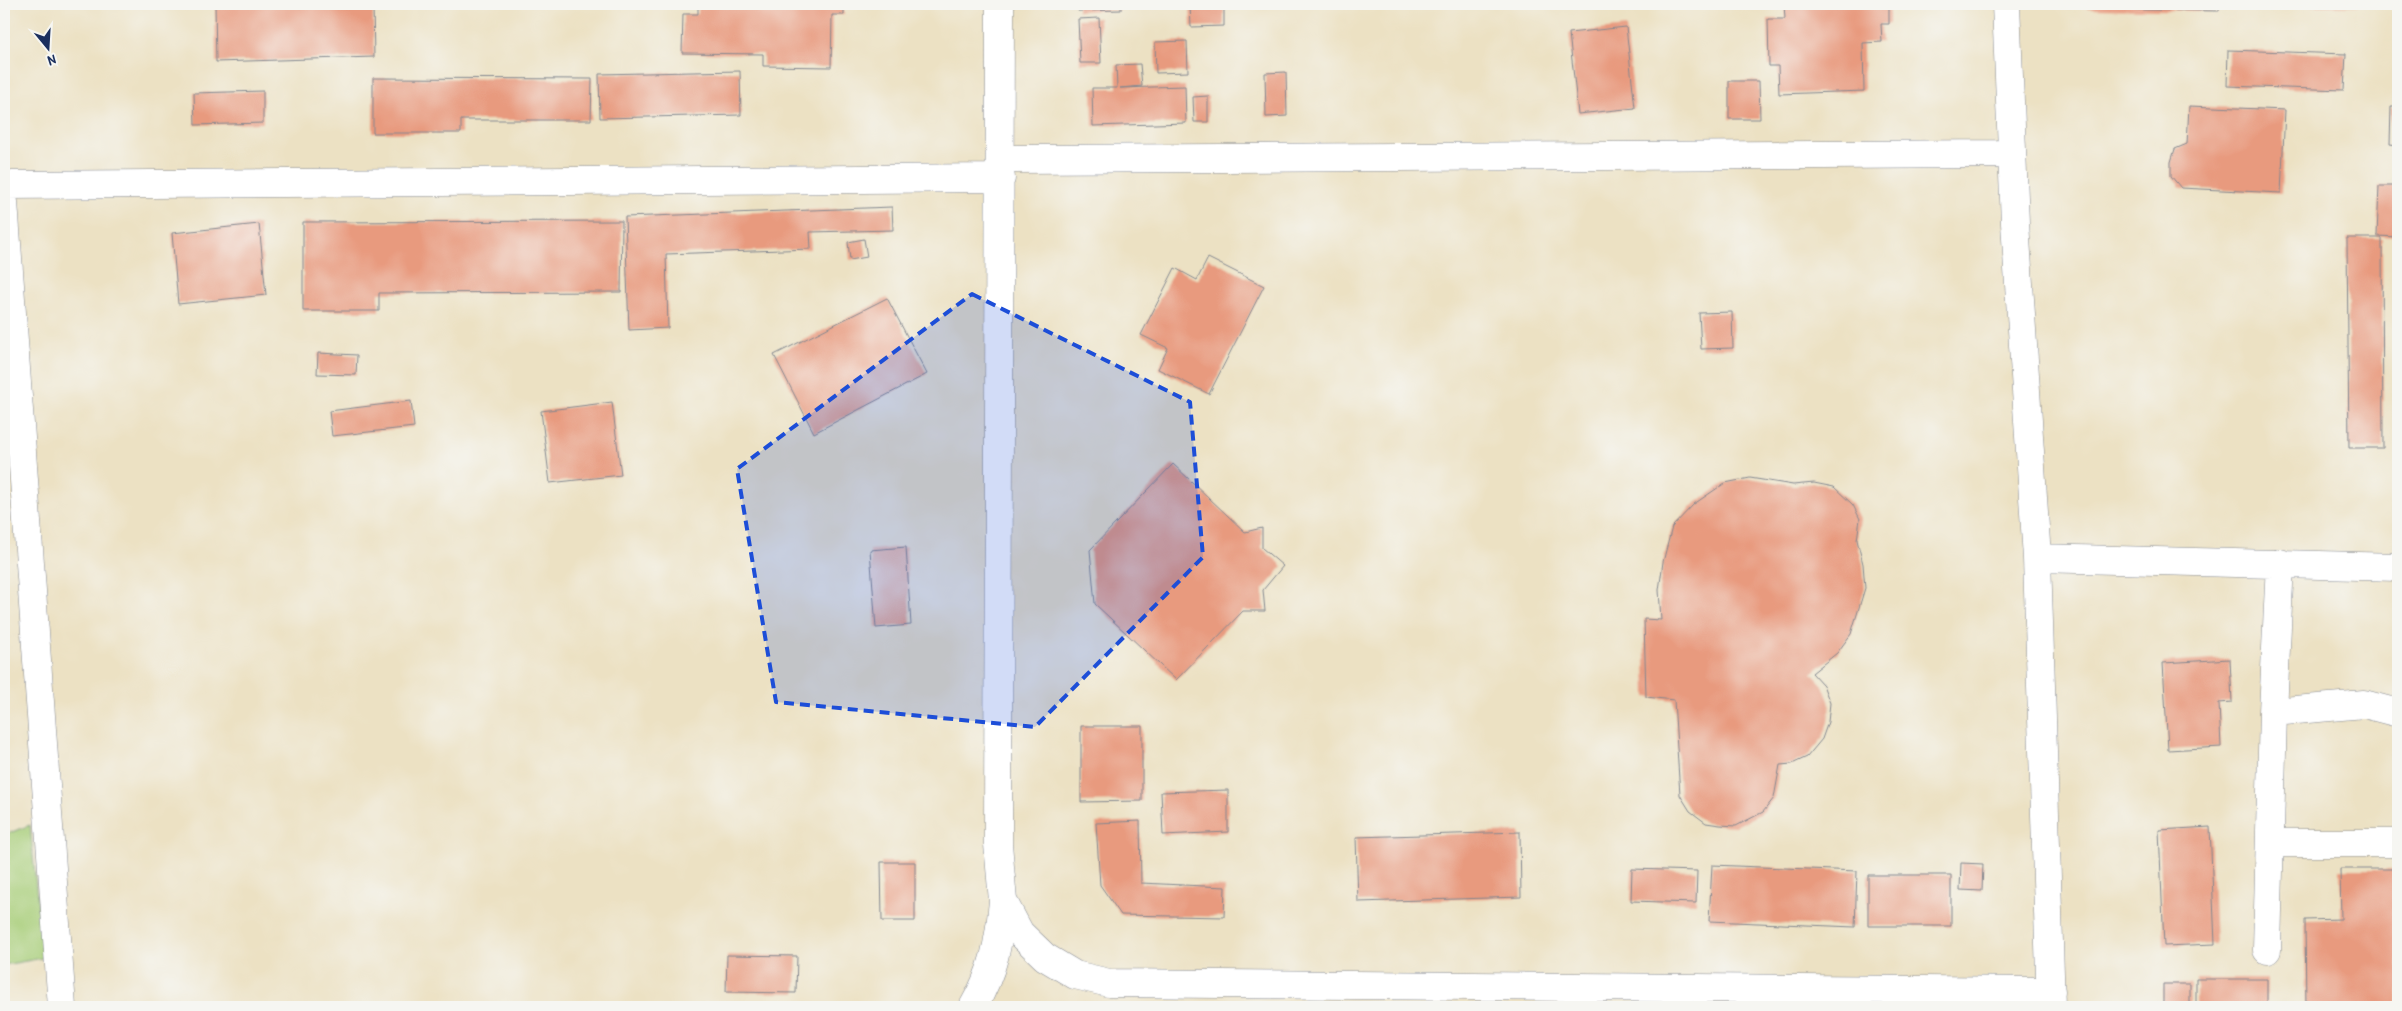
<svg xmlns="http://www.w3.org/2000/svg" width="2402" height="1011" font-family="'Patrick Hand',sans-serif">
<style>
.green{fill:#a8ce79;stroke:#627e6c}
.building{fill:#e89a7e}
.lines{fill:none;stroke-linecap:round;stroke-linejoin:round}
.minor-casing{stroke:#848890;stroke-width:29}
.minor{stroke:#fff;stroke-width:28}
.marked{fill:#1d4ed8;fill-opacity:0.2;stroke:#1d4ed8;stroke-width:4;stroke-dasharray:10 6;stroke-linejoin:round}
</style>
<rect width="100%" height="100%" fill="#f6f6f2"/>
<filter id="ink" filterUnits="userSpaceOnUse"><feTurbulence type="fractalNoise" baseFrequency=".02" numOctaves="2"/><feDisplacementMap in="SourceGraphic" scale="10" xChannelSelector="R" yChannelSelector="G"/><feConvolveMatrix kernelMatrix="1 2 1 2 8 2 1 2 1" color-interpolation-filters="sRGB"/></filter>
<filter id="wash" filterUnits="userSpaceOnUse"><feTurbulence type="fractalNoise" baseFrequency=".0096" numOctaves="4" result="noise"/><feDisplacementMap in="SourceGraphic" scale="20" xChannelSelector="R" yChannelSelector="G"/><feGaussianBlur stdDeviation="1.12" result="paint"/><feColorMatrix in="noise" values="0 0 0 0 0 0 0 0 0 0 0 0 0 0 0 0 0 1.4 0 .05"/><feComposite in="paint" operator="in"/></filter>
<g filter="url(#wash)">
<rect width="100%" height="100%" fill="#ece1c3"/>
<path class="green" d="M 30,825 L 43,958 L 4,965 L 4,835 Z"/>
<g id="blocks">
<path class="building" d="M 215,4 L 353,4 L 353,7 L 373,6 L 374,57 L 216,62 Z
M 698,4 L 844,4 L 844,15 L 832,15 L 831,67 L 763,66 L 763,54 L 682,53 L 683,14 L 698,14 Z
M 1078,4 L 1121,4 L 1121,10 L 1078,11 Z
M 1190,4 L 1224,4 L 1224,26 L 1191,27 Z
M 1784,4 L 1889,4 L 1889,24 L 1881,24 L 1882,42 L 1863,43 L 1864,91 L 1779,94 L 1778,66 L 1769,66 L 1768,19 L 1785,19 Z
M 2087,4 L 2219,4 L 2219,11 L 2087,9 Z
M 2311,4 L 2366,4 L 2366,5 L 2311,6 Z
M 1099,18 L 1101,63 L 1080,63 L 1078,19 Z
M 1626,27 L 1635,108 L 1578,114 L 1569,33 Z
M 1187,41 L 1188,72 L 1156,73 L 1155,42 Z
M 2228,50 L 2346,54 L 2344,90 L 2227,86 Z
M 1140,64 L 1142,86 L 1120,88 L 1185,86 L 1186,123 L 1093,126 L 1092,88 L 1117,88 L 1116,65 Z
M 740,71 L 741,115 L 600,118 L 599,74 Z
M 1286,72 L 1287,116 L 1266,117 L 1265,73 Z
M 373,78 L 592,79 L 591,120 L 461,120 L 461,133 L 373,133 Z
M 1729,81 L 1759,81 L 1760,119 L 1729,119 Z
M 263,91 L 263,123 L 195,125 L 194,93 Z
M 1208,96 L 1208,122 L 1194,122 L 1193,97 Z
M 2189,106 L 2285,110 L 2281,193 L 2181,188 L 2171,176 L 2171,162 L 2175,149 L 2187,144 Z
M 2391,107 L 2398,107 L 2398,145 L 2390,144 Z
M 2379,186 L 2398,186 L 2398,237 L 2377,236 Z
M 892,207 L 893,230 L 810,232 L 811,249 L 666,254 L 668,328 L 629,330 L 625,217 Z
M 622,221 L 621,292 L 379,293 L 379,311 L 303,311 L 303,222 Z
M 259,224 L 266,295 L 178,304 L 172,233 Z
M 2347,238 L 2382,238 L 2383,448 L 2349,448 Z
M 864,239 L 867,257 L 850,260 L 848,242 Z
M 1208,258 L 1264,286 L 1209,394 L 1158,369 L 1168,348 L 1141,335 L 1175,268 L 1197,280 Z
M 887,298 L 927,374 L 814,433 L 774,355 Z
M 1732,312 L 1733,348 L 1701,349 L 1699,313 Z
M 318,353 L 357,355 L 356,375 L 317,374 Z
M 411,401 L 414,427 L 332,436 L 329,411 Z
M 612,402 L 621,475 L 550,483 L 541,411 Z
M 1173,464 L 1245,532 L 1262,528 L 1262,548 L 1283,566 L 1263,590 L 1265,611 L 1243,611 L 1176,680 L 1095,604 L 1090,550 Z
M 1750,478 L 1793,485 L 1814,483 L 1834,487 L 1853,505 L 1860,519 L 1857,540 L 1863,564 L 1865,588 L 1851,634 L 1837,653 L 1812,673 L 1823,685 L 1830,703 L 1828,722 L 1822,739 L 1807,757 L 1792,764 L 1780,765 L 1774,798 L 1763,812 L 1736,826 L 1720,825 L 1706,823 L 1690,811 L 1680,795 L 1674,700 L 1646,697 L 1644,619 L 1661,620 L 1659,590 L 1663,562 L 1672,527 L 1694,504 L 1725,483 Z
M 906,547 L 911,625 L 876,628 L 870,550 Z
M 2230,659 L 2232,702 L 2219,703 L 2221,747 L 2168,750 L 2163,663 Z
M 1081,726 L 1142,726 L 1142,801 L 1081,802 Z
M 1228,790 L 1228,832 L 1163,835 L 1161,792 Z
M 1140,821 L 1141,883 L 1225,887 L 1224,917 L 1121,915 L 1100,885 L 1096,823 Z
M 2210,827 L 2215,944 L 2164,946 L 2159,830 Z
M 1520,832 L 1521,897 L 1358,902 L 1356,837 Z
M 881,862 L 915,862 L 915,921 L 882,921 Z
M 1961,863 L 1983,864 L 1982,891 L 1960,890 Z
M 1712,865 L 1857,871 L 1855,927 L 1709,921 Z
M 1632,869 L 1697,871 L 1696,903 L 1631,901 Z
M 2340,869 L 2398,869 L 2398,1007 L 2306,1007 L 2305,920 L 2341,919 Z
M 1868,875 L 1951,875 L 1951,926 L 1868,926 Z
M 727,955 L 797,956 L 796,993 L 726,992 Z
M 2196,979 L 2267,979 L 2267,1007 L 2196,1007 Z
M 2163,984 L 2190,984 L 2190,1007 L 2163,1007 Z"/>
</g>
</g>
<g filter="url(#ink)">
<use href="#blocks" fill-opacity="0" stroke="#848890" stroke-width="1"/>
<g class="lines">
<defs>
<path id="minor" d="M 1000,4 L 998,844 L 1003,901 L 1020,933 L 1045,957 L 1075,975 L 1109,983 L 2051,991
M 2006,4 L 2015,223 L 2037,558 L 2051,1007
M 1001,159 L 2011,154
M 4,185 L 1001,178
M 4,202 L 62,1007
M 2037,558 L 2398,567
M 2273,712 L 2364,704 L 2398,713
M 2270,843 L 2398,843
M 2267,950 L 2273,712 L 2280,563
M 973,1007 C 994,971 999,943 1003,901"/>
</defs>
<use href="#minor" class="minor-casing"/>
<use href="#minor" class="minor"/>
</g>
</g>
<path class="marked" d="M 972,294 L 1190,402 L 1203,557 L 1035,727 L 776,702 L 737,469 Z"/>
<rect width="2402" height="1011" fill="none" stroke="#f6f6f2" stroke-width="20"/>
<g transform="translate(48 48) rotate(162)" stroke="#f6f6f2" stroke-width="4" paint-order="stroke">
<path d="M0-4L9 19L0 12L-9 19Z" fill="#1b2f5e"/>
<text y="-8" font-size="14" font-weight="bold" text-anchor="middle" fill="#1b2f5e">N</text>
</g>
</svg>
